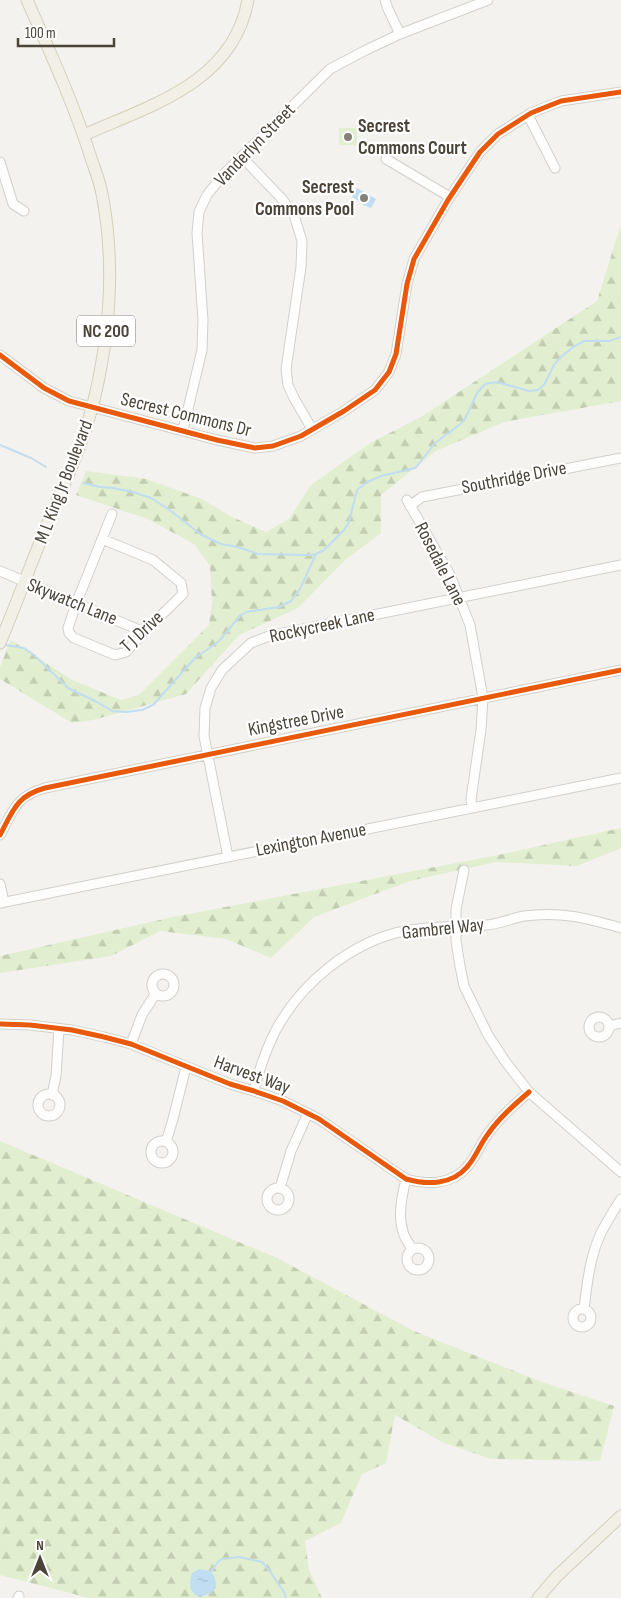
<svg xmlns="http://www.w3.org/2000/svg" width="621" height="1598" font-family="'Sofia Sans Condensed',sans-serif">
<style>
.forest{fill:url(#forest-firs)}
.garden{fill:#e1eecf}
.water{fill:url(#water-ripples)}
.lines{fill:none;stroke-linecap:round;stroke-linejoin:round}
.stream{stroke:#c0ddf1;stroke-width:2}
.minor-casing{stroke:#d2d0cb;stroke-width:11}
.major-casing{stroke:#d6cebb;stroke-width:13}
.minor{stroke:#fdfdfc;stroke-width:9}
.major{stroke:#f2efe6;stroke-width:11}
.cycleway-casing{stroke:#fff;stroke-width:8}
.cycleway{stroke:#e8590c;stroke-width:5}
.poi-dot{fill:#868178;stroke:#fff;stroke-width:2}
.labels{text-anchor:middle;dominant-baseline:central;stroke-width:4.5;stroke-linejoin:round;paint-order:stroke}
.shield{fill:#fff;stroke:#817c74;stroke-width:1}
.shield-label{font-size:18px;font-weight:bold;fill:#4b4439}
.poi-label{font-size:19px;font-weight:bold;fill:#4b4439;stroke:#fff;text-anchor:start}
.street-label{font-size:19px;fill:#4b4439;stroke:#fff}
</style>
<defs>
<pattern id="forest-firs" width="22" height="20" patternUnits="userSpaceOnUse" patternTransform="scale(1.25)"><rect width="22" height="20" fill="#e1eecf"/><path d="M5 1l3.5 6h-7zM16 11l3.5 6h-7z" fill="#c3cdb2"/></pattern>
<pattern id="water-ripples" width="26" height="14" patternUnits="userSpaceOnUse" patternTransform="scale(1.25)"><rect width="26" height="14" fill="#c0ddf1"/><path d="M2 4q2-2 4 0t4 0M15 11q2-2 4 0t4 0" fill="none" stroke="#a6bfcf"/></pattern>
</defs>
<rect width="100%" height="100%" fill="#f4f2ee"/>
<path class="forest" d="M 621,224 L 621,401 L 504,422 L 436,451 L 381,495 L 381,533 L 345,560 L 298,608 L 239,635 L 186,694 L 93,720 L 72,723 L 0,679 L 0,667 L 11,640 L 72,680 L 121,700 L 139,695 L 209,625 L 212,601 L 210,566 L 194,544 L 148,519 L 76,495 L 86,471 L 146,479 L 202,499 L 232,517 L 266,532 L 289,519 L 311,485 L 370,443 L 421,417 L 597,301 Z
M 621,828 L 621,848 L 577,866 L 496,862 L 410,881 L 314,917 L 271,958 L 226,939 L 160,931 L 111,956 L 0,973 L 0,956 L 173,917 L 503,854 Z
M 0,1141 L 277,1258 L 414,1331 L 539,1381 L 614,1406 L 600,1461 L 491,1459 L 442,1442 L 395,1415 L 386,1463 L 362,1474 L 341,1523 L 305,1541 L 309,1570 L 322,1598 L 89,1598 L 0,1575 Z"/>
<path class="garden" d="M 339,128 L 357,128 L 357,145 L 339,145 Z"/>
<path class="water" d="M 357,188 L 376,199 L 371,208 L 363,205 L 362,203 L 352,197 Z
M 199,1569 L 211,1571 C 220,1586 217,1592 200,1597 C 189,1593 189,1584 192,1573 Z"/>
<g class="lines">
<path class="stream" d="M 0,445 L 31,458 L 46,467
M 83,483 L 100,487 L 113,488 L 133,492 L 151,498 L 171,511 L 200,534 L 221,544 L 238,547 L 258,554 L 310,555 L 316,554 L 324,550 L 344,530 L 349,522 L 357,490 L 367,482 L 381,476 L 415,468 L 418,465 L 435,443 L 463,422 L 469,411 L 477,393 L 485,384 L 497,382 L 529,391 L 538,390 L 544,385 L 554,365 L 561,357 L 573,347 L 584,341 L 610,341 L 621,337
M 5,645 L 24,648 L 34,655 L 68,688 L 97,702 L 112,711 L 126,712 L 142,710 L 153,705 L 195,658 L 218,642 L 240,616 L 246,612 L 279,607 L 291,601 L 300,589 L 316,554
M 210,1573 L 218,1562 L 222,1559 L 239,1557 L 262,1562 L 269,1570 L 284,1592 L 286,1598"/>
<defs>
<path id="minor" d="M 385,0 L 388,9 L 400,34
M 528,115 L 555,168
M 242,157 L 282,199 L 294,215 L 302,241 L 301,267 L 286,369 L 288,385 L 294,398 L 312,429
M 386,159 L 450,197
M 0,162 L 13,204 L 24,211
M 0,355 L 44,388 L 69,401 L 217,440 L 255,448 L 273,446 L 301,436 L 344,411 L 375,390 L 389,372 L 396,354 L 407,284 L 414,259 L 448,200 L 480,152 L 498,134 L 531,113 L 561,101 L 621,92
M 183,430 L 202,350 L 203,320 L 197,233 L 199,212 L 207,195 L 223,175 L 330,69 L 366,50 L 400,34 L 488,0
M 407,500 L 450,575 L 470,625 L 483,698 L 481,730 L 471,799 L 472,808
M 410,506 L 422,497 L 621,458
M 102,539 L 153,560 L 181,583 L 183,594 L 144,632 L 126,652 L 115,655 L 74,638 L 69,633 L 68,628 L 76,604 L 112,514
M 0,571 L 144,632
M 0,835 C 13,811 16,796 45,788 L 621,670
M 228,857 L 204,736 L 205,708 L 211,688 L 222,670 L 251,643 L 269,636 L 621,565
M 464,870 L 456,909 L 456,941 L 460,966 L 464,986 L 488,1035 L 505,1061 L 529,1092 L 621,1172
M 0,884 L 4,902
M 0,903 L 621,778
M152 985a11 11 0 1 1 22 0a11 11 0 1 1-22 0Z
M589 1027a10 10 0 1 1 20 0a10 10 0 1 1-20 0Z
M 0,1024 L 30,1025 L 72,1030 L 104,1037 L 131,1044 L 230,1084 L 254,1091 L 283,1101 L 319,1119 L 406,1179 C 427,1185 452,1185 467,1167 C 476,1157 480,1144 488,1134 C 499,1118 514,1105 529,1092
M 609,1026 L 621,1023
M 131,1044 L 142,1015 L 156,993
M 254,1091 C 259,1070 266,1049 276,1030 C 301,983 351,942 404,931 C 431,926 459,927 487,925 C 500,924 512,918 524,916 C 560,911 587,918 621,928
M38 1105a11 11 0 1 1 22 0a11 11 0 1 1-22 0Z
M 52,1095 L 56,1076 L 59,1029
M151 1152a11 11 0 1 1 22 0a11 11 0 1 1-22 0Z
M 166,1142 L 173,1119 L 186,1067
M 406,1179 C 400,1203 395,1230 413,1249
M 280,1188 L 291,1151 L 308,1113
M267 1199a11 11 0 1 1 22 0a11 11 0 1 1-22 0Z
M407 1259a11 11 0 1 1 22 0a11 11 0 1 1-22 0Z
M573 1318a9 9 0 1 1 18 0a9 9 0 1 1-18 0Z
M 584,1309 C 587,1284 590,1256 601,1233 C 607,1221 614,1210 621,1199
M 18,1598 L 19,1596"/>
<path id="major" d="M 84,135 C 151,105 233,83 248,0
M 0,643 C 17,602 32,561 49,520 C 66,480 85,439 95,396 C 110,331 115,260 102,194 C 100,182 95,170 91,158 C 74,104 50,52 27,0
M 538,1598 L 557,1576 L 621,1516"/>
</defs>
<use href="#minor" class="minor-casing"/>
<use href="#major" class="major-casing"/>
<use href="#minor" class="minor"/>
<use href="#major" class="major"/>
<defs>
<path id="cycleway" d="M 0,355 L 44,388 L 69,401 L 217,440 L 255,448 L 273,446 L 301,436 L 344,411 L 375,390 L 389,372 L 396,354 L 407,284 L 414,259 L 448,200 L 480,152 L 498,134 L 531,113 L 561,101 L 621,92
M 0,835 C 13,811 16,796 45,788 L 621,670
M 0,1024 L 30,1025 L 72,1030 L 104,1037 L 131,1044 L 230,1084 L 254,1091 L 283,1101 L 319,1119 L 406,1179 C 427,1185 452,1185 467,1167 C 476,1157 480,1144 488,1134 C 499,1118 514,1105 529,1092"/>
</defs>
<use href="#cycleway" class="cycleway-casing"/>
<use href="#cycleway" class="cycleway"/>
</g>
<g class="poi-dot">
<circle cx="348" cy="137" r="5"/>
<circle cx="364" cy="198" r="5"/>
</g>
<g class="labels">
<rect class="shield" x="77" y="315.5" width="58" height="31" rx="4"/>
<g class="shield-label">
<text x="106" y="331">NC 200</text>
</g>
<g class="poi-label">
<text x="358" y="126">Secrest<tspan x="358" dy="22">Commons Court</tspan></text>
<text x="354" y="187" text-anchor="end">Secrest<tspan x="354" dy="22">Commons Pool</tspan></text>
</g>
<g class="street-label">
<text transform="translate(255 145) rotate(-46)">Vanderlyn Street</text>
<text transform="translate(186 415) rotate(14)">Secrest Commons Dr</text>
<text transform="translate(514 478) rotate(-11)">Southridge Drive</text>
<text transform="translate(64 482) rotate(-69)">M L King Jr Boulevard</text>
<text transform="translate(440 564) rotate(63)">Rosedale Lane</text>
<text transform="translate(72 602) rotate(22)">Skywatch Lane</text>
<text transform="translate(322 626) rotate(-12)">Rockycreek Lane</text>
<text transform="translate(142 632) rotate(-43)">T J Drive</text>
<text transform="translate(296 721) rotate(-11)">Kingstree Drive</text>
<text transform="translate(311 840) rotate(-11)">Lexington Avenue</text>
<text transform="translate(443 929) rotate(-6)">Gambrel Way</text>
<text transform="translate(252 1075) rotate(20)">Harvest Way</text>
</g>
</g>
<g transform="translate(40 1558)" stroke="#ffffff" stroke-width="4" paint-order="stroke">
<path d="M0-4L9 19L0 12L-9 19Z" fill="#4b4439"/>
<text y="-8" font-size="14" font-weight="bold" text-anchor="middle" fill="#4b4439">N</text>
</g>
<path d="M18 38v8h96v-8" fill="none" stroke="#4b4439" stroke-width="2.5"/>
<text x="25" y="38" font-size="15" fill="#4b4439" stroke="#ffffff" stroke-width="4" paint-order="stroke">100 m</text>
</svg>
